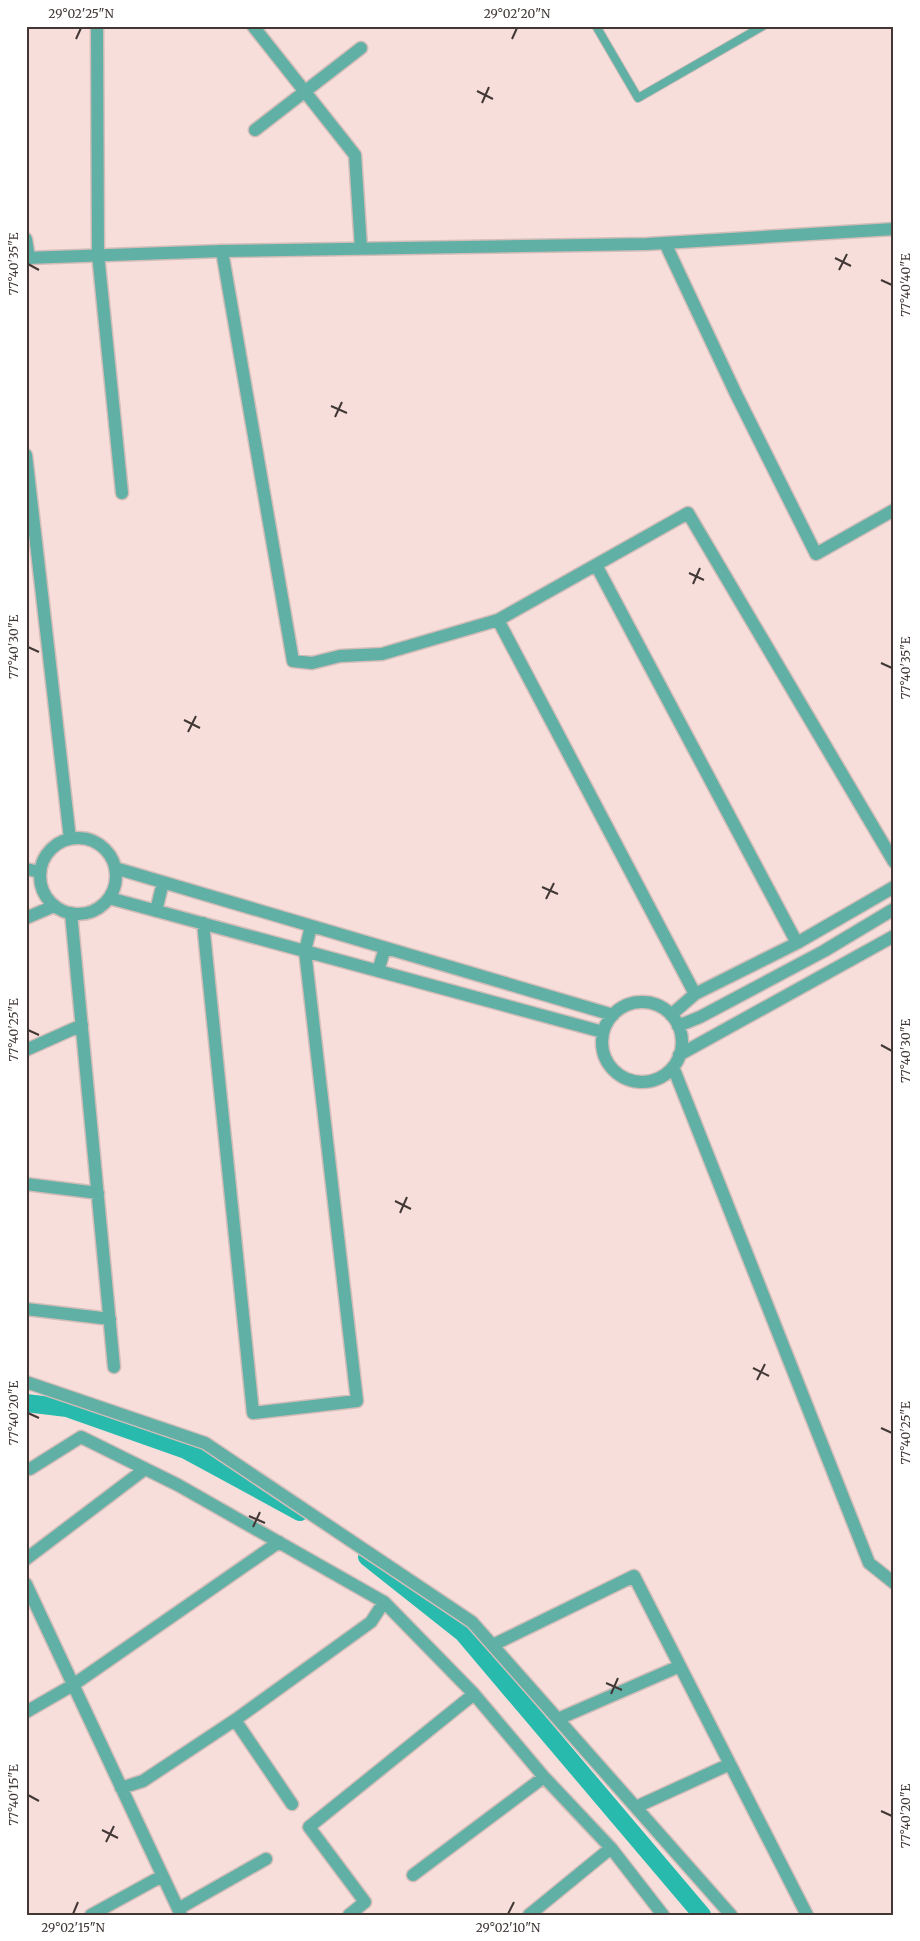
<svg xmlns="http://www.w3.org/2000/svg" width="920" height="1941" font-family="Merriweather,serif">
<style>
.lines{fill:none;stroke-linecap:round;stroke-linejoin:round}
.canal{stroke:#27baad;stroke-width:18}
.service-casing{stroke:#d3bdb9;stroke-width:10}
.minor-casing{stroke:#d3bdb9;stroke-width:15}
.tertiary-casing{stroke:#d3bdb9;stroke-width:15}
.service{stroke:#60b0a6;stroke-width:8}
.minor{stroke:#60b0a6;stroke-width:12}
.tertiary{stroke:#60b0a6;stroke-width:12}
.ticks{fill:none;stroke:#413836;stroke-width:2}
.neatline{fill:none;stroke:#413836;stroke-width:2}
.ticks-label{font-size:12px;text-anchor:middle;fill:#413836}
</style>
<rect width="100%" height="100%" fill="#f7deda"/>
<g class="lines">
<path class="canal" d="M 26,1403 L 67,1408 L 186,1450 L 300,1512
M 367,1557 L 463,1633 L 702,1915"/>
<defs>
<path id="service" d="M 596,26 L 638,98 L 763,26"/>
<path id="minor" d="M 97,26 L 98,254 L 122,493
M 253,26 L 355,155 L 361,248
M 255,130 L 361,48
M 26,239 L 29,258
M 665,243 L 736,394 L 816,554 L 894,510
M 222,251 L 293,661 L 312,663 L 340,656 L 382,654 L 498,620 L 688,513 L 894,862
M 26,455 L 70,839
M 596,565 L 797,943
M 498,620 L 695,994
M40 876a38 38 0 1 1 76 0a38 38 0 1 1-76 0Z
M 115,868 L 613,1015
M 26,869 L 40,872
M 109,898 L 603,1032
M 156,911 L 163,882
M 71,913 L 114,1367
M 26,918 L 54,906
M 203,923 L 253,1413 L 357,1401 L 305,951 L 311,926
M 378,971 L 385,948
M602 1042a40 40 0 1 1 80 0a40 40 0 1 1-80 0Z
M 671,1015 L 695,994 L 797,943 L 894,887
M 678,1026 L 700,1017 L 824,951 L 894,909
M 26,1050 L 82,1025
M 679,1055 L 894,936
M 673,1067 L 869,1563 L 894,1583
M 26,1184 L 98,1193
M 26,1309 L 110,1319
M 26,1382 L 205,1443 L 472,1622 L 731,1915
M 30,1469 L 81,1437 L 178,1485 L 384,1602 L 474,1694 L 544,1777 L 611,1848 L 663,1915
M 26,1559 L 145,1469
M 26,1584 L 181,1915
M 493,1645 L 634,1576 L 807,1915
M 26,1712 L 73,1685 L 279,1542
M 558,1719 L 680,1666
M 235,1720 L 292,1804
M 121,1788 L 143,1781 L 235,1720 L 371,1622 L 384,1602
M 636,1807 L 730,1764
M 413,1875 L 544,1777
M 178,1909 L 266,1859
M 91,1915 L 162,1876
M 349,1915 L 365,1902 L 309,1827 L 474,1694
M 529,1915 L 611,1848"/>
<path id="tertiary" d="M 26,258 L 222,251 L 647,244 L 894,229"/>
</defs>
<use href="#service" class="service-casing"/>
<use href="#minor" class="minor-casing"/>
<use href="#tertiary" class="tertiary-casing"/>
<use href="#service" class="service"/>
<use href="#minor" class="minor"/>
<use href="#tertiary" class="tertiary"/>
</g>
<path class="ticks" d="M 76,39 L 81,28M 512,39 L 517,28M 477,91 L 493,99M 482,103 L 489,87M 835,258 L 851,266M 28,264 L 39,270M 839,270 L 847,254M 881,280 L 892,285M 331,406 L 347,413M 335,417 L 342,402M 689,573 L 704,580M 693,584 L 700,568M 28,647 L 39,652M 881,663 L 892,668M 184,720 L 200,728M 188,732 L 196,716M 542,887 L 558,894M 546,899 L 554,883M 28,1030 L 39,1035M 881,1045 L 892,1051M 395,1201 L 411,1209M 400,1213 L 407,1197M 753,1368 L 769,1376M 757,1380 L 765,1364M 28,1413 L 39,1418M 881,1428 L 892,1433M 249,1516 L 265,1523M 253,1527 L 260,1512M 606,1683 L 622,1690M 611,1694 L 618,1678M 28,1795 L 39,1801M 881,1811 L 892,1816M 102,1830 L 118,1838M 106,1842 L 114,1826M 73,1914 L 78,1902M 508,1914 L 514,1902"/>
<rect width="920" height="1941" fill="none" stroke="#ffffff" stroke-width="55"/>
<rect x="28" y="28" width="864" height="1886" class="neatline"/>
<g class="ticks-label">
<text x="81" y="18">29°02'25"N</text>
<text x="517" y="18">29°02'20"N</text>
<text transform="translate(14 264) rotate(-90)" y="4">77°40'35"E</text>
<text transform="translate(906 285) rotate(-90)" y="4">77°40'40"E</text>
<text transform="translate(14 647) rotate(-90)" y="4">77°40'30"E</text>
<text transform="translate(906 668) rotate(-90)" y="4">77°40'35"E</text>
<text transform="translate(14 1030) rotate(-90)" y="4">77°40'25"E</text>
<text transform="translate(906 1051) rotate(-90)" y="4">77°40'30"E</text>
<text transform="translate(14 1413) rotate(-90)" y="4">77°40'20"E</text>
<text transform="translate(906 1433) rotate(-90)" y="4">77°40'25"E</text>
<text transform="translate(14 1795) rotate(-90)" y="4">77°40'15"E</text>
<text transform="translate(906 1816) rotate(-90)" y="4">77°40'20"E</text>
<text x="73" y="1932">29°02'15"N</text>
<text x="508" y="1932">29°02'10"N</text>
</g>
</svg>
